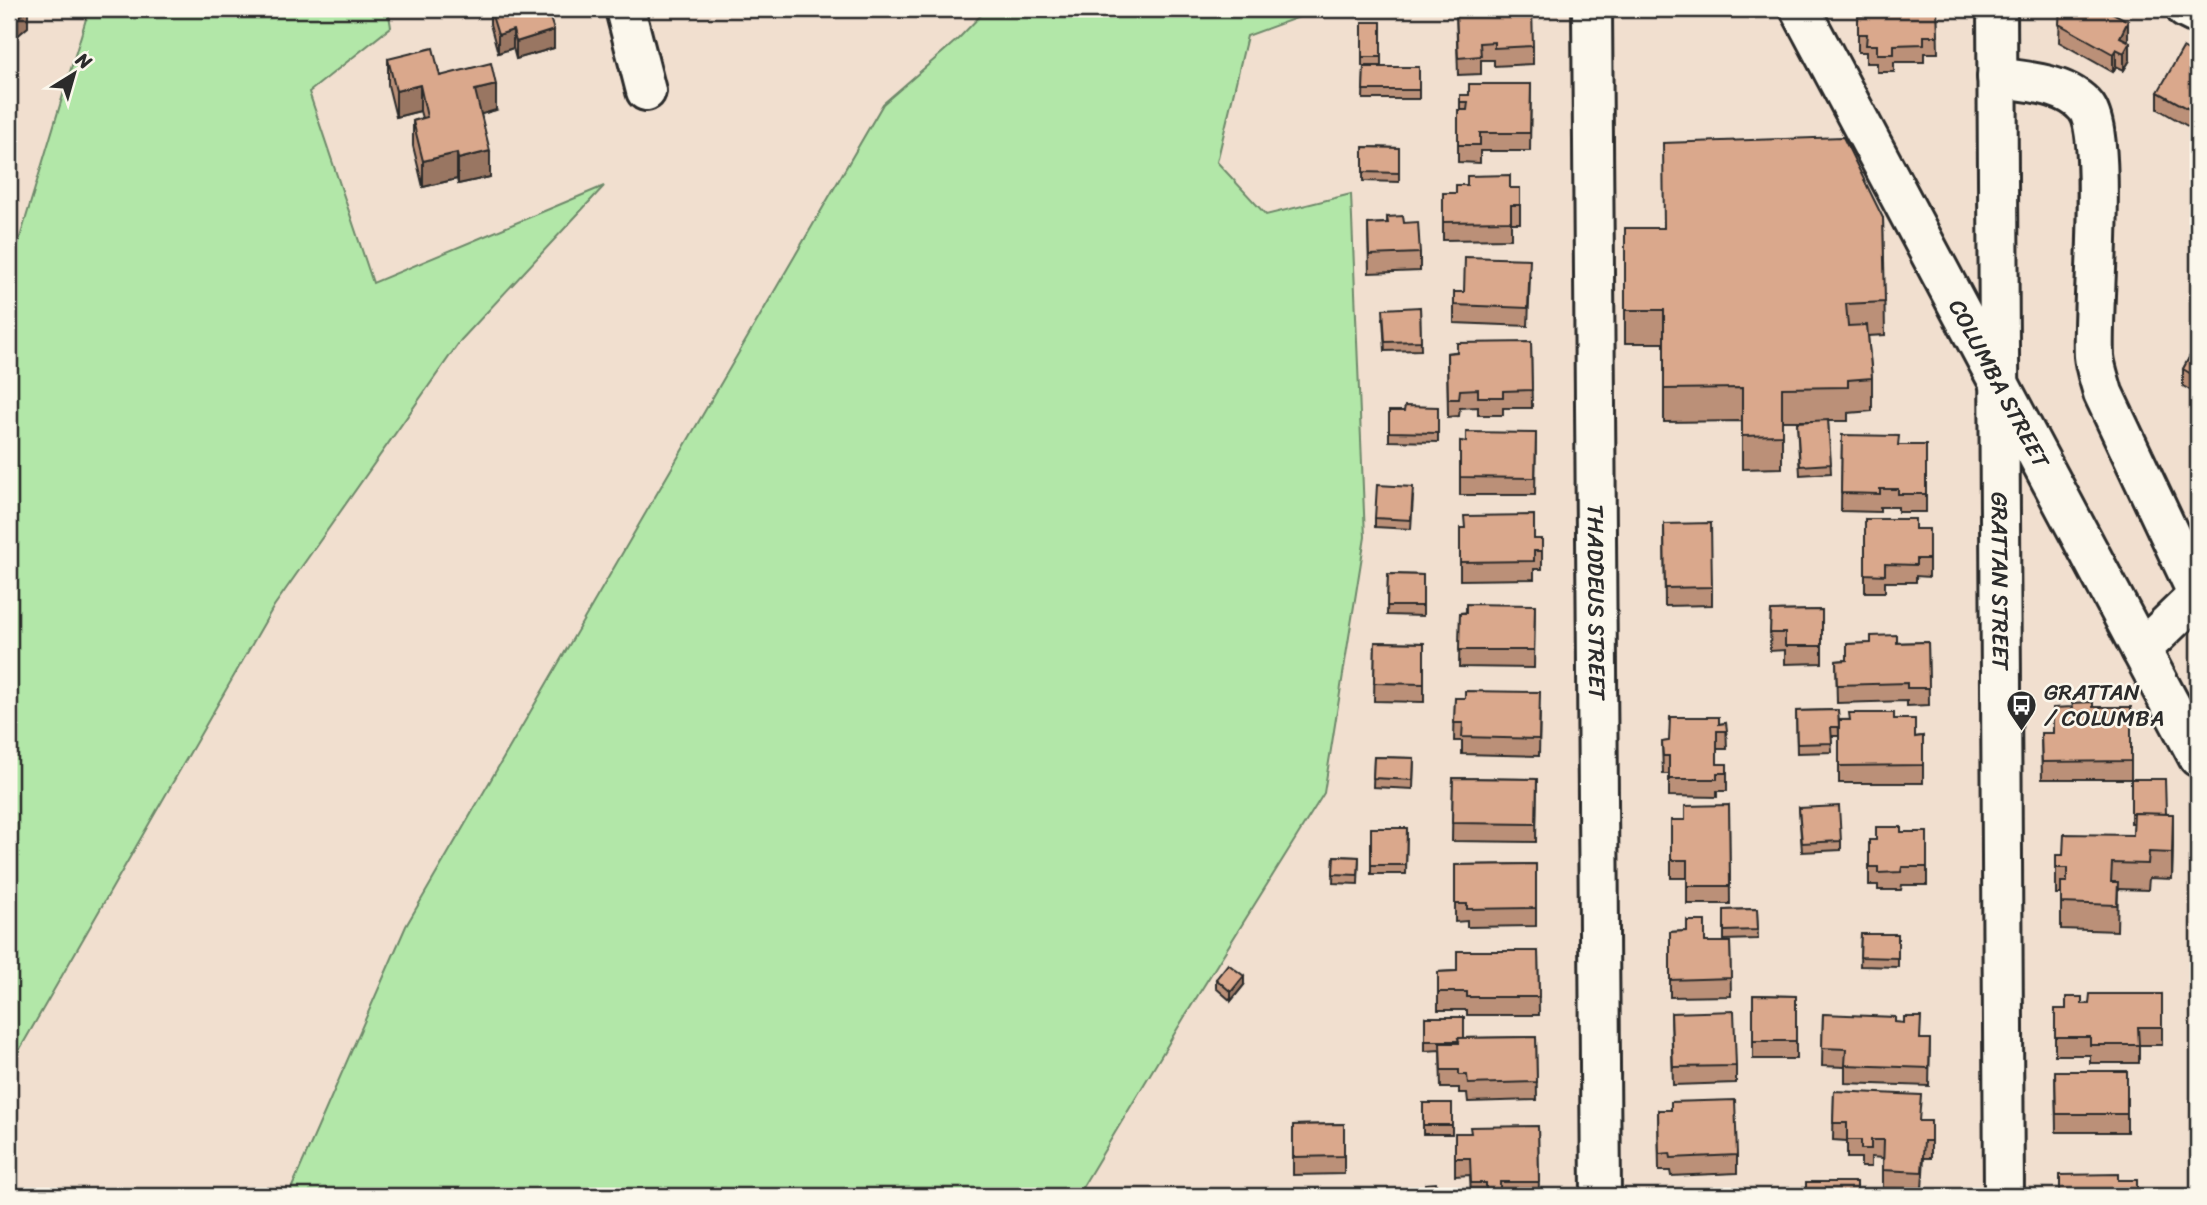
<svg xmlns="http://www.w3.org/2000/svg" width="2207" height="1205" font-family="Sriracha,sans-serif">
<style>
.green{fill:#b2e7a8;stroke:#6e896a;stroke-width:2}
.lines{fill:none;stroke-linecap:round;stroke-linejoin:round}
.minor-casing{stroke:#2b2b2b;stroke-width:44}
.major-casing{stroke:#2b2b2b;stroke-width:44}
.minor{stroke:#fbf7ec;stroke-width:38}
.major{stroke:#fbf7ec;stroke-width:38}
.wall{fill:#bb9078;stroke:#2b2b2b;stroke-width:2}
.shaded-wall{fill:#997662;stroke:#2b2b2b;stroke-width:2}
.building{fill:#daa88c;stroke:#2b2b2b;stroke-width:2}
.labels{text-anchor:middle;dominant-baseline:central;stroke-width:5;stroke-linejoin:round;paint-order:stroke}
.street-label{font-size:23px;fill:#2b2b2b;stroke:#fbf7ec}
.poi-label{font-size:23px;fill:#2b2b2b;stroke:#fbf7ec;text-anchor:start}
</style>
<rect width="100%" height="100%" fill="#f1dfcf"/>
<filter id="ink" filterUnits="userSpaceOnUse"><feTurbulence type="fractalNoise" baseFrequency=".0143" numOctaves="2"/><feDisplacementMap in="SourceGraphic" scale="14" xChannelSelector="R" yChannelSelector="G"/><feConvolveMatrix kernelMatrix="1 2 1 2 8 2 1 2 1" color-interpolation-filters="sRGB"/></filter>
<g filter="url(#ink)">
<path class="green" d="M 89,9 L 388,9 L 391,27 L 309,92 L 373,283 L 604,186 L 461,340 L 274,606 L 9,1068 L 9,274 Z
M 987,9 L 1310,9 L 1310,13 L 1247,36 L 1217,162 L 1266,215 L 1351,194 L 1365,537 L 1324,793 L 1185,1016 L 1077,1196 L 288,1196 L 406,926 L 883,104 L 958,39 Z"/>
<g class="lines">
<defs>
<g id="minor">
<path d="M 625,9 L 646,91"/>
<path id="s1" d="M 1592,9 L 1601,1196"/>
<path id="s2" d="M 1800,9 L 2198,757"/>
<path d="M 2186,9 L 2198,15"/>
<path d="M 1997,77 C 2026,82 2066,83 2086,107 C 2109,136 2091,310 2094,356 C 2095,368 2100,381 2103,393 L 2198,595"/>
<path d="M 2141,650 L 2198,595"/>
</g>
<g id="major">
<path id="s3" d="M 1997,9 L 2004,1196"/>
</g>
</defs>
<use href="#minor" class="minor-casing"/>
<use href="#major" class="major-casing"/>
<use href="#minor" class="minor"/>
<use href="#major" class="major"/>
</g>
<path class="wall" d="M 490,9 L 547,9 L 554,48 L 516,59 L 513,48 L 498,53 L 490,24 Z
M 1456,9 L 1533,46 L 1533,64 L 1494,66 L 1494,60 L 1481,60 L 1481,74 L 1458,75 Z
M 1937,9 L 1938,53 L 1924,53 L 1924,62 L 1894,62 L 1894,72 L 1877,72 L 1877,63 L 1866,63 L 1866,52 L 1858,52 L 1858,16 Z
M 2060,9 L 2128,39 L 2127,41 L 2130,60 L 2124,70 L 2116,66 L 2113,72 L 2059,42 Z
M 1362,22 L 1381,22 L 1381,66 L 1362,66 Z
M 2198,57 L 2198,132 L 2158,109 L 2158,92 Z
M 388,59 L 440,76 L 496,110 L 481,114 L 490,177 L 458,184 L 457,179 L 423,187 L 413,146 L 413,121 L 422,118 L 420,111 L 396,117 L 388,85 Z
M 1364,67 L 1419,67 L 1419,99 L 1363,99 Z
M 1531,84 L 1530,151 L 1480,151 L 1480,163 L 1458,162 L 1458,110 L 1460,110 L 1460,95 L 1469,95 Z
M 1363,147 L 1399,148 L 1399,182 L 1363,181 Z
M 1510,188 L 1520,188 L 1520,223 L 1511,223 L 1511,239 L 1443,240 L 1443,193 L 1456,193 Z
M 1387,217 L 1404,223 L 1420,253 L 1420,271 L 1369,273 L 1368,224 L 1387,223 Z
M 1883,218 L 1885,335 L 1868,336 L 1872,378 L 1872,411 L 1848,413 L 1848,421 L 1828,421 L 1831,473 L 1800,475 L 1797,422 L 1813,421 L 1782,421 L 1782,468 L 1742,469 L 1742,421 L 1664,422 L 1664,343 L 1625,343 L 1625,228 L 1663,228 Z
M 1530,277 L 1528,326 L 1454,323 L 1454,292 L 1464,292 Z
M 1420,307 L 1421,350 L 1385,351 L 1383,318 Z
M 2198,341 L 2198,395 L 2183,386 L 2183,369 Z
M 1531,342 L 1532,408 L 1503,408 L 1503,415 L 1478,415 L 1478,407 L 1460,408 L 1459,416 L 1448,417 L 1447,353 Z
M 1438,407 L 1438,442 L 1389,441 L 1389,411 L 1404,411 Z
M 1536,433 L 1535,495 L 1460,495 L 1460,441 L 1466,442 Z
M 1842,435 L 1899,445 L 1926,445 L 1926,512 L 1898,512 L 1898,507 L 1880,507 L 1880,512 L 1841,511 Z
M 1413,497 L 1411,529 L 1375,527 L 1375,518 Z
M 1865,519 L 1915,529 L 1929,529 L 1929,577 L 1916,576 L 1916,582 L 1885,582 L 1885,592 L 1865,592 Z
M 1664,524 L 1712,587 L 1712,605 L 1665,606 Z
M 1460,528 L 1534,539 L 1542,539 L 1542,569 L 1534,569 L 1534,579 L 1460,580 Z
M 1388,574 L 1423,575 L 1423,616 L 1387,615 Z
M 1535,605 L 1534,668 L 1459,667 L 1460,613 Z
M 1822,610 L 1822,663 L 1785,664 L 1785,650 L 1770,651 L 1771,611 Z
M 1375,642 L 1424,643 L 1424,702 L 1374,701 Z
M 1928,642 L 1929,705 L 1907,706 L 1907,701 L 1837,703 L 1836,661 L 1847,660 L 1847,644 Z
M 1455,698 L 1540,710 L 1539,756 L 1462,754 L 1462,741 L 1454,741 Z
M 2093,707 L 2131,707 L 2131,779 L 2042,779 L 2041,733 L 2053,733 Z
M 1838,710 L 1839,736 L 1831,736 L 1832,752 L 1797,753 L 1796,711 Z
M 1894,719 L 1915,737 L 1923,736 L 1923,783 L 1839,783 L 1839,720 Z
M 1726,723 L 1727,749 L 1717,749 L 1717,764 L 1727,764 L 1727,791 L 1717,791 L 1717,797 L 1669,796 L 1669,774 L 1663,774 L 1662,742 L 1669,741 L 1719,724 Z
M 1374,757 L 1414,758 L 1413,789 L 1373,787 Z
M 1453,778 L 1537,779 L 1536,842 L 1452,841 Z
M 2131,779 L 2166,814 L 2173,840 L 2172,879 L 2149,878 L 2148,890 L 2118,889 L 2117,931 L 2061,929 L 2061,894 L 2056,894 L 2056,855 L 2063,855 L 2133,835 L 2134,823 L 2131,823 Z
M 1729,805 L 1730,904 L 1687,904 L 1687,878 L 1671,878 L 1671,820 L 1685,820 Z
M 1799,808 L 1841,841 L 1841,850 L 1802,852 Z
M 1371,828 L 1407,828 L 1406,874 L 1371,874 Z
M 1901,832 L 1927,832 L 1927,885 L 1902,885 L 1901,890 L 1878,890 L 1878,885 L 1869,885 L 1869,840 L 1876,840 Z
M 1334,856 L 1359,857 L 1358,884 L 1333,883 Z
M 1536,864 L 1536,926 L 1467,927 L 1467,921 L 1455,922 L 1455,865 Z
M 1757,909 L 1758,939 L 1724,940 L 1724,910 Z
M 1687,921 L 1705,942 L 1730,942 L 1731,996 L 1670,997 L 1670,932 L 1687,931 Z
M 1861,934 L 1898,934 L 1898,967 L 1860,966 Z
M 1538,951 L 1539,1015 L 1467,1015 L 1467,1010 L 1438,1010 L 1438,972 L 1457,971 Z
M 1216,979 L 1244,985 L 1231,1001 L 1216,988 Z
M 2162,994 L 2162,1045 L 2139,1045 L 2139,1063 L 2090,1063 L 2090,1055 L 2055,1055 L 2055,1009 L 2066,1009 L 2082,1004 Z
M 1753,995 L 1796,996 L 1796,1059 L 1753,1059 Z
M 1671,1013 L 1736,1066 L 1736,1083 L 1673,1085 Z
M 1823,1014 L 1895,1022 L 1921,1039 L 1930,1039 L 1929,1086 L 1845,1083 L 1845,1067 L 1822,1066 Z
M 1425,1017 L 1464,1038 L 1536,1037 L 1537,1100 L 1468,1102 L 1467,1093 L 1459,1093 L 1459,1088 L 1441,1088 L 1440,1050 L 1425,1051 Z
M 2055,1071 L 2127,1071 L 2127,1132 L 2056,1132 Z
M 1834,1091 L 1920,1121 L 1931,1121 L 1931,1158 L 1924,1158 L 1922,1189 L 1883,1188 L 1883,1158 L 1871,1157 L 1871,1167 L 1861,1167 L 1861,1158 L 1847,1158 L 1847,1141 L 1833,1140 Z
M 1423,1103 L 1452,1103 L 1452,1134 L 1423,1134 Z
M 1658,1110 L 1737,1155 L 1737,1173 L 1671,1176 L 1670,1171 L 1659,1171 Z
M 1344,1124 L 1344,1174 L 1293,1175 L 1293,1125 Z
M 1538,1126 L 1539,1196 L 1471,1196 L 1470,1175 L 1455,1176 L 1455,1133 L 1470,1133 Z"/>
<path class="shaded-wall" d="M 28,9 L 28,27 L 9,43 L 9,26 Z
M 2128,21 L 2128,39 L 2121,51 L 2120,37 Z
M 513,30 L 513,48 L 498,53 L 498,35 Z
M 554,30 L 554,48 L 516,59 L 516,42 Z
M 2130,42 L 2130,60 L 2124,70 L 2124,53 Z
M 2116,49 L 2116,66 L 2113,72 L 2113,54 Z
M 420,85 L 420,111 L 396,117 L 396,91 Z
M 496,85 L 496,110 L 475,116 L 475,90 Z
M 490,151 L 490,177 L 458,184 L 458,159 Z
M 457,153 L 457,179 L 423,187 L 423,161 Z
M 2173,814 L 2173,840 L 2172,879 L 2172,853 Z
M 1244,976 L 1244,985 L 1231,1001 L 1231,992 Z"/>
<path class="building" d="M 9,9 L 28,9 L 9,26 Z
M 490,9 L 547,9 L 554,30 L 516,42 L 513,30 L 498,35 Z
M 1456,9 L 1532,9 L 1533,46 L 1494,48 L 1494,42 L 1480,43 L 1481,56 L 1458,58 Z
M 1866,9 L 1937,9 L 1938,36 L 1924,36 L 1924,44 L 1894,45 L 1894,54 L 1877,54 L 1877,45 L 1866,45 L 1867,34 L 1858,34 L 1858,16 L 1867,16 Z
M 2060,9 L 2105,9 L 2128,21 L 2120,37 L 2130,42 L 2124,53 L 2116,49 L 2113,54 L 2059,24 Z
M 1362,22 L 1381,22 L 1381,57 L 1362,57 Z
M 433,48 L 440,76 L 491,63 L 496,85 L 475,90 L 490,151 L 458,159 L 457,153 L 423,161 L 413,121 L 427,117 L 420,85 L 396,91 L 388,59 Z
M 2183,48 L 2198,57 L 2198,114 L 2158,92 Z
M 1364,67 L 1419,67 L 1419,90 L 1363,90 Z
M 1469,84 L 1531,84 L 1530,133 L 1480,133 L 1480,145 L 1458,145 L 1458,110 L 1467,110 L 1468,102 L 1460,102 L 1460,95 L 1469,95 Z
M 1843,137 L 1883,218 L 1885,302 L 1846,304 L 1848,326 L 1867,325 L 1872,378 L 1848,380 L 1848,387 L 1782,388 L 1782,435 L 1742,436 L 1742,388 L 1664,389 L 1664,310 L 1625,310 L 1625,228 L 1664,228 L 1663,143 Z
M 1363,147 L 1399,148 L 1399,173 L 1363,172 Z
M 1510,175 L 1510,188 L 1520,188 L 1520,205 L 1511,205 L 1511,221 L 1443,222 L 1443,193 L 1456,193 L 1456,185 L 1467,185 L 1467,176 Z
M 1403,216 L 1404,223 L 1418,222 L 1420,253 L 1369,255 L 1368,224 L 1388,223 L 1387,217 Z
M 1465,257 L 1530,259 L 1528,308 L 1454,305 L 1454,292 L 1464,292 Z
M 1420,307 L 1421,341 L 1385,342 L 1383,309 Z
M 2198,341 L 2198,378 L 2183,369 Z
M 1531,342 L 1532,390 L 1503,391 L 1503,397 L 1478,397 L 1478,389 L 1460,390 L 1459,399 L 1448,399 L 1447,353 L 1457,352 L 1457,343 Z
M 1405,406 L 1438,407 L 1438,433 L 1389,432 L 1389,411 L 1404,411 Z
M 1828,420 L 1831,464 L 1800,466 L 1797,422 Z
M 1466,432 L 1536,433 L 1535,478 L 1460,477 L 1460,441 L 1466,442 Z
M 1842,435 L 1899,436 L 1898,445 L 1926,445 L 1926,494 L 1898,494 L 1898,489 L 1880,489 L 1880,494 L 1841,493 Z
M 1377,485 L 1413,487 L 1411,520 L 1375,518 Z
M 1534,515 L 1534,539 L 1542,539 L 1542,551 L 1534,551 L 1534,561 L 1460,562 L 1460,528 L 1465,528 L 1464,516 Z
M 1865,519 L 1915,519 L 1915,529 L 1929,529 L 1929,559 L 1916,559 L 1916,565 L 1885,564 L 1885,575 L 1865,574 Z
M 1711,523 L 1712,587 L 1665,588 L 1664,524 Z
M 1388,574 L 1423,575 L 1423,606 L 1387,606 Z
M 1466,604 L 1535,605 L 1534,650 L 1459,650 L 1460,613 L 1466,613 Z
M 1822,610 L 1822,646 L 1785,646 L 1785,633 L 1770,633 L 1771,611 Z
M 1897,635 L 1897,643 L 1928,642 L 1929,688 L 1907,688 L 1907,683 L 1837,685 L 1836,661 L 1847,660 L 1847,644 L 1871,643 L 1871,636 Z
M 1375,642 L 1424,643 L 1424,684 L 1374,683 Z
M 1465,691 L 1540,692 L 1539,739 L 1462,737 L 1463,723 L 1454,723 L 1455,698 L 1465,698 Z
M 2093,702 L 2093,707 L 2131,707 L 2131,761 L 2042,762 L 2041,733 L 2053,733 L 2053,708 L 2073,707 L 2072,703 Z
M 1838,710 L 1839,727 L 1831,727 L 1832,743 L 1797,744 L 1796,711 Z
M 1849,713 L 1894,713 L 1894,719 L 1915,719 L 1915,737 L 1923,736 L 1923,765 L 1839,766 L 1839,720 L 1850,720 Z
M 1670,717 L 1719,717 L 1719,724 L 1726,723 L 1727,731 L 1717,731 L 1717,764 L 1727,764 L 1727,773 L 1717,773 L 1717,779 L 1669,779 L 1669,756 L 1663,756 L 1662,742 L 1669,741 Z
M 1374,757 L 1414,758 L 1413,780 L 1373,778 Z
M 1453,778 L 1537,779 L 1536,824 L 1452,823 Z
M 2131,779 L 2165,779 L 2166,814 L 2134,813 L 2134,814 L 2131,814 Z
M 1729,805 L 1730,886 L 1687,886 L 1687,860 L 1671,860 L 1671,820 L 1685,820 L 1685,806 Z
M 1839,806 L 1841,841 L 1802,843 L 1799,808 Z
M 2134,813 L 2173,814 L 2172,853 L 2149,852 L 2148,864 L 2112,863 L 2111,882 L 2118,882 L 2117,905 L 2061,903 L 2061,882 L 2067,882 L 2067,868 L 2056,868 L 2056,855 L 2063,855 L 2064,834 L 2133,835 Z
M 1876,827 L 1901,827 L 1901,832 L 1927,832 L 1927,867 L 1902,867 L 1901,872 L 1878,873 L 1878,867 L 1869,867 L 1869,840 L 1876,840 Z
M 1371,828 L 1407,828 L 1406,865 L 1371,865 Z
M 1334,856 L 1359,857 L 1358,875 L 1333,874 Z
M 1536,864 L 1536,908 L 1467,909 L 1467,904 L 1455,904 L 1455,865 Z
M 1757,909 L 1758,930 L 1724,931 L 1724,910 Z
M 1687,921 L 1705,921 L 1705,942 L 1730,942 L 1731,978 L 1670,980 L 1670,932 L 1687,931 Z
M 1861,934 L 1898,934 L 1898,958 L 1860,957 Z
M 1457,951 L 1538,951 L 1539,997 L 1467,997 L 1467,992 L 1438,992 L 1438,972 L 1457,971 Z
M 1228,964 L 1244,976 L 1231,992 L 1216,979 Z
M 2090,994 L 2162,994 L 2162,1027 L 2138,1027 L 2139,1045 L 2090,1045 L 2090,1037 L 2055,1037 L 2055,1009 L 2066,1009 L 2066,997 L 2082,997 L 2082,1004 L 2089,1004 Z
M 1753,995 L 1796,996 L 1796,1041 L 1753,1041 Z
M 1734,1011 L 1736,1066 L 1673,1067 L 1671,1013 Z
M 1823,1014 L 1895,1017 L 1895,1022 L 1904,1023 L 1904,1017 L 1921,1017 L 1920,1039 L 1930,1039 L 1929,1068 L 1845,1065 L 1846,1049 L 1822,1048 Z
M 1425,1017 L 1464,1017 L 1464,1038 L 1458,1038 L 1459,1041 L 1425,1041 Z
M 1536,1037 L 1537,1082 L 1468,1084 L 1467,1075 L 1459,1075 L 1459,1070 L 1441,1070 L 1440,1043 L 1459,1043 L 1458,1038 Z
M 2055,1071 L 2127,1071 L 2127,1114 L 2056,1114 Z
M 1834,1091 L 1921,1095 L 1919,1121 L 1931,1121 L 1931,1141 L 1924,1141 L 1922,1172 L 1883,1170 L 1884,1140 L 1871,1140 L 1871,1149 L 1861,1149 L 1861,1140 L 1847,1140 L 1847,1123 L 1833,1123 Z
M 1735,1100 L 1737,1155 L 1671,1158 L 1670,1153 L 1659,1154 L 1658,1110 L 1671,1110 L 1671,1102 Z
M 1423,1103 L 1452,1103 L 1452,1125 L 1423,1125 Z
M 1344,1124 L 1344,1156 L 1293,1157 L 1293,1125 Z
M 1538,1126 L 1539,1182 L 1500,1182 L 1500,1190 L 1486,1191 L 1486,1183 L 1471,1183 L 1470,1158 L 1455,1158 L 1455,1133 L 1471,1133 L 1470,1127 Z
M 2118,1174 L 2118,1180 L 2137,1180 L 2137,1189 L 2143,1189 L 2143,1196 L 2060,1196 L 2060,1175 Z
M 1806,1182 L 1857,1182 L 1857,1196 L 1806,1196 Z
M 1436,1183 L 1437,1190 L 1442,1190 L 1443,1196 L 1408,1196 L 1408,1192 L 1425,1190 L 1425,1184 Z
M 1865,1195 L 1937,1195 L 1937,1196 L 1865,1196 Z"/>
</g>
<defs>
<symbol id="bus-pin" viewBox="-11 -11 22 30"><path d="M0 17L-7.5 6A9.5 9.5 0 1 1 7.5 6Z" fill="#2b2b2b" stroke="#fbf7ec"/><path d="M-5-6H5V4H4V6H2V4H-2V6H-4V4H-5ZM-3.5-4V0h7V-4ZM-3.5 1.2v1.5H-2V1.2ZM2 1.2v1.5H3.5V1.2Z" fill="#fff"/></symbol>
</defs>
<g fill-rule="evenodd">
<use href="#bus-pin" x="2004" y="688" width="35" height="47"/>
</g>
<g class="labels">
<g class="street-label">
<text stroke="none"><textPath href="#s2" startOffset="424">COLUMBA STREET</textPath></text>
<text stroke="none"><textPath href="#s3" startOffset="572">GRATTAN STREET</textPath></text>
<text stroke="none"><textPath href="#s1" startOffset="593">THADDEUS STREET</textPath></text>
</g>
<g class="poi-label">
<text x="2044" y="692">GRATTAN<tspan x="2044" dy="26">/ COLUMBA</tspan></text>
</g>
</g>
<rect width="2207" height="1205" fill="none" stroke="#fbf7ec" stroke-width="35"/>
<rect x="18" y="18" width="2172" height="1170" fill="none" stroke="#2b2b2b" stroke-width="2.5" filter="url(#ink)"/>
<g transform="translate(74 74) rotate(37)" stroke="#fbf7ec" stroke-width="5" paint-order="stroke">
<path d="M0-5L12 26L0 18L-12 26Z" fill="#2b2b2b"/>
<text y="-10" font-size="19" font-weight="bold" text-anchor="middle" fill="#2b2b2b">N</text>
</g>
</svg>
